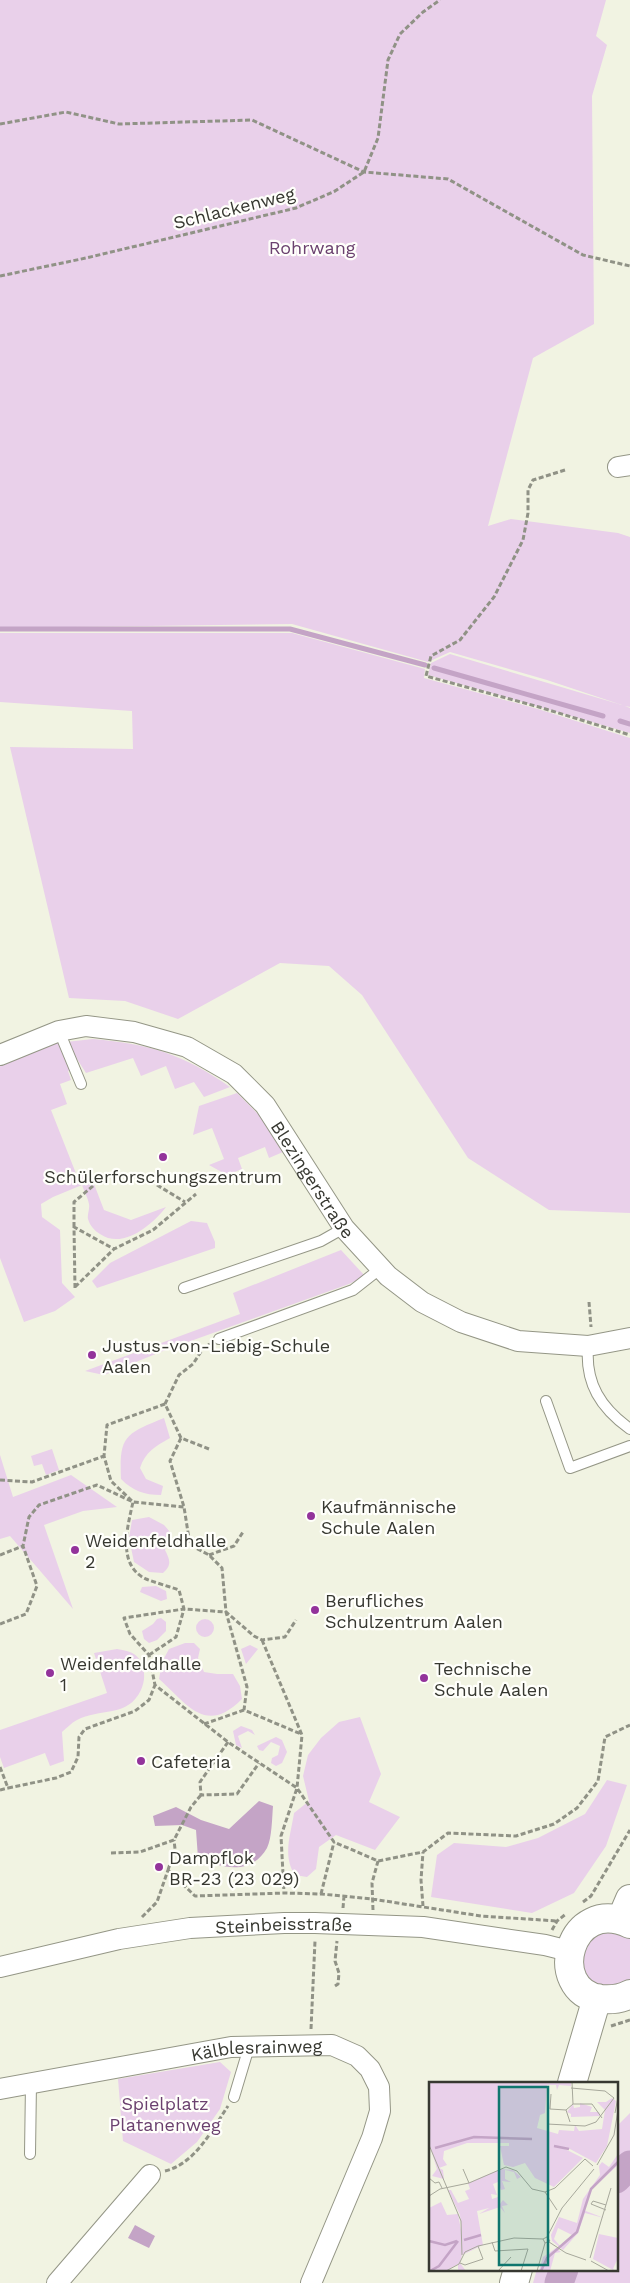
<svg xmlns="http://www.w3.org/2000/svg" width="630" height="2283" font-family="'Work Sans',sans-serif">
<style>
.green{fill:#e9d0ea}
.water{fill:#c4a4c6}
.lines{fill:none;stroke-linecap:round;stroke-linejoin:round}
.stream{stroke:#c4a4c6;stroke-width:5}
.river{stroke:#c4a4c6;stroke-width:29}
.service-casing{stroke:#949686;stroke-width:12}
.minor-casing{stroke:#949686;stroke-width:22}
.secondary-casing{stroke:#949686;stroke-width:30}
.path{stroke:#909286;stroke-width:3;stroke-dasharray:5 2.5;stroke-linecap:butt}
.service{stroke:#fff;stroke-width:10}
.minor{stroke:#fff;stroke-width:20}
.secondary{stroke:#fff;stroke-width:28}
.poi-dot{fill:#93339b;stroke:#fffffb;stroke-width:2}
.labels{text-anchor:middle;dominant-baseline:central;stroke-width:4.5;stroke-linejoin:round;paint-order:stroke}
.street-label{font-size:18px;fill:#373831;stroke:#fffffb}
.park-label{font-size:18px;fill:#6b416f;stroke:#fffffb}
.poi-label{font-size:18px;fill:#373831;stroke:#fffffb;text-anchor:start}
.inset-river{fill:none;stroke:#c4a4c6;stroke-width:2.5}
.inset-road{fill:none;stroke:#a7a89b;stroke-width:1}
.view{fill:#0f766e;fill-opacity:0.15;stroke:#0f766e;stroke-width:2.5}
.inset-edge{fill:none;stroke:#373831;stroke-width:2.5}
</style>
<rect width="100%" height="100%" fill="#f1f3e2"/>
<path class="green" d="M 0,0 L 606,0 L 596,36 L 607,45 L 592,96 L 594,324 L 533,358 L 488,526 L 511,519 L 618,533 L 630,537 L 630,707 L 625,706 L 630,708 L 630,733 L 428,675 L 431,663 L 450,654 L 622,705 L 547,680 L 450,652 L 428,662 L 292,624 L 0,628 Z
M 0,633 L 292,633 L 425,669 L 424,678 L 538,709 L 630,738 L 630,1213 L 549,1210 L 468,1158 L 362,995 L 329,966 L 280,963 L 178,1019 L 125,1001 L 69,998 L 10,747 L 133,749 L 132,711 L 0,702 Z
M 93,1039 C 150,1044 183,1054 230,1087 L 204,1097 L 194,1082 L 175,1089 L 166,1066 L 141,1076 L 133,1058 L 86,1073 L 66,1042 Z
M 62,1040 L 74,1068 L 68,1071 L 71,1080 L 60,1084 L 67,1104 L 51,1110 L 77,1176 L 89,1171 L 104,1210 L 131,1220 L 166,1207 C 152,1225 123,1250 100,1234 C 95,1231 90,1226 88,1219 C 87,1215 90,1209 89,1204 C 88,1198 84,1191 82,1185 L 53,1197 L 41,1204 L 42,1217 L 60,1230 L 62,1283 L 75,1297 L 55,1311 L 24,1322 L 0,1258 L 0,1059 Z
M 237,1093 L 260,1116 L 283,1152 L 269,1158 L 265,1147 L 238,1158 L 242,1169 L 227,1175 L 209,1165 L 224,1159 L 212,1128 L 193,1135 L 199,1106 Z
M 191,1221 L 207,1223 L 215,1242 L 215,1248 L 97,1288 L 92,1281 L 110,1263 Z
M 341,1250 L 365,1276 L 349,1284 L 163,1351 L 104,1375 L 85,1371 L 240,1314 L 233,1293 Z
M 164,1418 L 170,1438 C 156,1446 145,1452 140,1468 L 146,1479 L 163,1486 L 161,1495 C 144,1495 133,1491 121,1479 C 119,1436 125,1434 164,1418 Z
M 52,1449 L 59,1470 L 46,1475 L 42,1464 L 34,1466 L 31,1456 Z
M 0,1455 L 13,1497 L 71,1475 L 117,1507 L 83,1511 L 44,1525 L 73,1609 L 10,1536 L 0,1539 Z
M 149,1517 L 164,1525 L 171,1533 L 165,1550 C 170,1560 172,1565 163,1573 L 149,1572 L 134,1562 L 129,1538 L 132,1520 Z
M 156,1586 L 166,1591 L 167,1599 L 161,1601 L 140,1592 L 142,1587 Z
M 161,1618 L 166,1622 L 166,1631 L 157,1640 L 149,1643 L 144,1639 L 142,1631 L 153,1624 L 157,1619 Z
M196 1628a9 9 0 1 1 18 0a9 9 0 1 1-18 0Z
M 185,1643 L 194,1643 L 200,1649 L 198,1658 L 204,1672 L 217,1674 L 233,1674 L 240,1686 L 242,1699 C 206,1735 189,1706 159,1679 L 162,1662 L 169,1649 Z
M 250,1645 L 258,1649 L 246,1664 L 241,1649 Z
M 117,1649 C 128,1651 137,1652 142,1664 C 145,1673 145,1681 141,1690 C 128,1718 99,1708 77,1720 C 71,1723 67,1728 62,1732 L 64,1761 L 50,1766 L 45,1753 L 4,1768 L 0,1757 L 0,1730 L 107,1693 L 94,1653 Z
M 360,1717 L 381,1774 L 369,1802 L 400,1817 L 375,1850 L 336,1835 L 319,1847 L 316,1869 L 307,1877 L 295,1875 C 282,1856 291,1834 294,1813 L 309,1801 L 303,1776 L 308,1755 L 321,1738 L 339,1722 Z
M 241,1726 L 252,1730 L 255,1735 L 248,1731 L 238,1736 L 242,1748 L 236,1745 L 233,1731 Z
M 276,1737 L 282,1740 L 287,1752 L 282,1763 L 276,1766 L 271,1763 L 272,1758 L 278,1755 L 280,1746 L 271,1742 L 263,1751 L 259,1750 L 257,1746 Z
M 607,1780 L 627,1785 L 606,1846 L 574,1893 L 532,1913 L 431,1897 L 437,1855 L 454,1843 L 506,1847 L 538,1838 L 585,1814 Z
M 597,1930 L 630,1935 L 630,1980 C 617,1988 591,1991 584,1973 C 582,1966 582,1957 580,1949 Z
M 220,2062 L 231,2072 L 220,2109 L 197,2142 L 171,2164 L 123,2141 L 118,2079 Z
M 630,2113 L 630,2283 L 533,2283 L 537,2269 L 616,2269 L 616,2127 Z"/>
<path class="water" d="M 259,1801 L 273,1806 C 272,1818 272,1838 267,1848 C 251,1876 222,1868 198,1858 L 196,1830 L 182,1825 L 155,1826 L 153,1816 L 176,1807 L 201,1820 L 229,1829 Z
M 135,2225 L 155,2236 L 149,2248 L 128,2238 Z"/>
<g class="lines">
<path class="stream" d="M 0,629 L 290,629 L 425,665
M 434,668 L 603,716
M 620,721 L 630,724"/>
<path class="river" d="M 616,2179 L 630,2165
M 559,2283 L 564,2269"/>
<defs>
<path id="service" d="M 59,1031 L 81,1084
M 184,1288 L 321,1241 L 344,1228
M 219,1339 L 353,1290 L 381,1268
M 588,1346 C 585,1384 601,1408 630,1429
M 546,1401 L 570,1468 L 630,1446
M 234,2097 L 249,2047
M 30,2154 L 31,2083"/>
<g id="minor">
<path d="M 618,467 L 630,465"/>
<path id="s1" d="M 0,1055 L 59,1031 L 86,1026 L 134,1032 L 187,1047 L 234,1074 L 265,1105 L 344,1228 L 388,1276 L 422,1302 L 461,1322 L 518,1341 L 588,1346 L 630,1338"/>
<path id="s2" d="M 0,1967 L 119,1939 L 190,1928 L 284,1923 L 315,1923 L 423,1927 L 545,1945 L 569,1951"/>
<path id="s3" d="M 0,2089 L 231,2047 L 332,2045 L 357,2056 L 370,2069 L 379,2087 L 380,2111 L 372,2138 L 311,2283"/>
<path d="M 57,2283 L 150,2175"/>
</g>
<path id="secondary" d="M 621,1920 L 630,1899
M 630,1924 C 569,1895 545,1990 600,1999 C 611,2000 621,1999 630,1994
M 572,2083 L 597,1998
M 514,2283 L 518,2269"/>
</defs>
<use href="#service" class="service-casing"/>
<use href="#minor" class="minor-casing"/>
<use href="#secondary" class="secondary-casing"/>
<path class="path" d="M 0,124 L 66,112 L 119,124 L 252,120 L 364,172 L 448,179 L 583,255 L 630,266
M 0,276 L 86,258 L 296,208 L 335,191 L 364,172 L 378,138 L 388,60 L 400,34 L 423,12 L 440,0
M 565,470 L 533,480 L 528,490 L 528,513 L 523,540 L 494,597 L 460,640 L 431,656 L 426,676 L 539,707 L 630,735
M 157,1185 L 185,1202
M 74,1227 L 74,1202 L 94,1185
M 75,1287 L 114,1249
M 75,1288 L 74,1227 L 114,1249 L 153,1230 L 196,1194
M 589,1302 L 591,1327
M 165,1404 L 107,1425 L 104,1456 L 111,1481 L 133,1502 C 128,1525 116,1565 146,1579 C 156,1583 168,1586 179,1590 L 184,1609 L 226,1612 L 247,1687 L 244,1710 L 301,1734
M 181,1438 L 170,1461 L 184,1507 L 190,1545 L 209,1555 L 222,1568 L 226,1612 L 254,1636 L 262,1640 L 285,1637 L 296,1620
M 209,1449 L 181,1438 L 165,1404 L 179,1375 L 193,1364 L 204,1347 L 210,1344
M 0,1480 L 32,1482 L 104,1456
M 0,1555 L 23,1546
M 209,1555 L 234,1546 L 243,1532
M 0,1624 L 26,1614 L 37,1586 L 23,1546 L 29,1517 L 39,1505 L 97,1485 L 133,1502 L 184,1507
M 262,1640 L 302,1735 L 297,1788 L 334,1842 L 378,1861 L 423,1852 L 448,1833 L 516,1836 L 554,1824 L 577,1808 L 598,1781 L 605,1737 L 630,1725
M 149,1655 L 176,1637 L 184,1609 L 124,1618 L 130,1634 L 149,1655 L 155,1685 L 228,1742 L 297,1788 L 281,1836 L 284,1893
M 204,1724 L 244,1710
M 228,1742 L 200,1782 L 201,1795 L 237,1794 L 259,1763
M 0,1767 L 8,1788 L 56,1778 L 71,1772 L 78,1757 L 79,1737 L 85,1729 L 135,1711 L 149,1700 L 155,1685
M 0,1790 L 8,1788
M 111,1853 L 140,1852 L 174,1840 L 191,1807 L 201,1795
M 168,1870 L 175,1849 L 174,1840
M 321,1894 L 334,1842
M 583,1902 L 591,1896 L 630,1830
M 423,1906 L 421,1880 L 423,1852
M 343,1908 L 344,1896
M 373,1910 L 372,1883 L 378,1861
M 142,1917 L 157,1902 L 168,1870 L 195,1896 L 284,1893 L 321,1894 L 372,1899 L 481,1916 L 557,1921
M 552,1930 L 557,1921 L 566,1914
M 335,1986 L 338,1984 L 339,1973 L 335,1961 L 337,1941
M 611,2026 L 630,2020
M 311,2029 L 315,1941
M 165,2171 C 195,2164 212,2130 228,2106"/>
<use href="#service" class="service"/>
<use href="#minor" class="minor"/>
<use href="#secondary" class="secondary"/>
</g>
<g class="poi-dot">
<circle cx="163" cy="1157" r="5"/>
<circle cx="92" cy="1355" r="5"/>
<circle cx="311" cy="1516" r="5"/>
<circle cx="75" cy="1550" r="5"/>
<circle cx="315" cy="1610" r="5"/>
<circle cx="50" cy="1673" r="5"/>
<circle cx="424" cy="1678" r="5"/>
<circle cx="141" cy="1761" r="5"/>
<circle cx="159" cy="1867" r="5"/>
</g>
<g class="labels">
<g class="street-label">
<text transform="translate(234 208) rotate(-14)">Schlackenweg</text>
<text stroke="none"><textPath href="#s1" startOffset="381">Blezingerstraße</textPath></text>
<text stroke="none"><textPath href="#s2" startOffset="288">Steinbeisstraße</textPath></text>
<text stroke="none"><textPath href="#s3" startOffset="260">Kälblesrainweg</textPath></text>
</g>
<g class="park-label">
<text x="312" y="247">Rohrwang</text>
<text x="165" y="2103">Spielplatz<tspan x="165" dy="21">Platanenweg</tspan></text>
</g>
<g class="poi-label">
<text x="163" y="1176" text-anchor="middle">Schülerforschungszentrum</text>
<text x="102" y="1345">Justus-von-Liebig-Schule<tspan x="102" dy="21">Aalen</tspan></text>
<text x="321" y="1506">Kaufmännische<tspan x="321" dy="21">Schule Aalen</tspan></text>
<text x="85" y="1540">Weidenfeldhalle<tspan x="85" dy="21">2</tspan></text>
<text x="325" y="1600">Berufliches<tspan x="325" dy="21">Schulzentrum Aalen</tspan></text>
<text x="60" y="1663">Weidenfeldhalle<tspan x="60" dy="21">1</tspan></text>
<text x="434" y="1668">Technische<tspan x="434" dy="21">Schule Aalen</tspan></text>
<text x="151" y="1761">Cafeteria</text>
<text x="169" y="1857">Dampflok<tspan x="169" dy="21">BR-23 (23 029)</tspan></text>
</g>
</g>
<g transform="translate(429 2082)">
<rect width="189" height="189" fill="#f1f3e2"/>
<path d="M 0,0 L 142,0 L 142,4 L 130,3 L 128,8 L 127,3 L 118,3 L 116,31 L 111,33 L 108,46 L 129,52 L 130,48 L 145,49 L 146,43 L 150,49 L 173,47 L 176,28 L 168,20 L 177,20 L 183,16 L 187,19 L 178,64 L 167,81 L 141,67 L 134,66 L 154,76 L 125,105 L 106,96 L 96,81 L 84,85 L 75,83 L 71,64 L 80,64 L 80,61 L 38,61 L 15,69 L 14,77 L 18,83 L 10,86 L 14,88 L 15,97 L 3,94 L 8,87 L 0,61 ZM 151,21 L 163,25 L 161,30 L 170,30 L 171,34 L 142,35 L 142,32 L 138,30 L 144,22 L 145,26 L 151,25 ZM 189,72 L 189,83 L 162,108 L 154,128 L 175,136 L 156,131 L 149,151 L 134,168 L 123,159 L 122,153 L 130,135 L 148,141 L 154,117 L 171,93 L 170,84 L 173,80 L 180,85 ZM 129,146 L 143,153 L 131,164 L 125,157 ZM 72,87 L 84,88 L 92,95 L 88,97 L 85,90 L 76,88 L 76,97 L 82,100 L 73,99 L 76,107 L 72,108 L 69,100 L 64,102 L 68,113 L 62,112 L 63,117 L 69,115 L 71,122 L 74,118 L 79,123 L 73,124 L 76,131 L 71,125 L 50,132 L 60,126 L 48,129 L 54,163 L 33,173 L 31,181 L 37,189 L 29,189 L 29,182 L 19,188 L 0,189 L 0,126 L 12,120 L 18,133 L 29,132 L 33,153 L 31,133 L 19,108 L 22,108 L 29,121 L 40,117 L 36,109 L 41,107 L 39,101 ZM 170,152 L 189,156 L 188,178 L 184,187 L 186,189 L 164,177 ZM 127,166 L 132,170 L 126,171 L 121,189 L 110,189 L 114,175 Z" fill="#e9d0ea" fill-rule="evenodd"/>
<path class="inset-river" d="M 125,64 L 140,67M 6,66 L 45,55 L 103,57M 35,158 L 52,153M 0,159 L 16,163 L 28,159M 1,189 L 10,184 L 29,159M 112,189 L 118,176 L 148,150 L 162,107 L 189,80"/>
<path class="inset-road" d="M 143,0 L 144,22M 122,12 L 121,27 L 137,28M 186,31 L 189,15M 141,40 L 137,28 L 144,22 L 163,22 L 173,36M 118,42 L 156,44 L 167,40 L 185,16 L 176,9 L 142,6M 0,63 L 32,139 L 33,173M 168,83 L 185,53 L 189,28M 34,87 L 40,101M 0,96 L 6,101 L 10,100 L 13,106M 116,110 L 128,128M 0,114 L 11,107 L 40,101 L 77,85 L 88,89 L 103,107 L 116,110 L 126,106 L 156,77 L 164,84M 177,128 L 162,122 L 164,119 L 177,123M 118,155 L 133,126 L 165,87M 63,160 L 66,169 L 99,167 L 92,189M 120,160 L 137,171 L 157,178M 161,176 L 182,106M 162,179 L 180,189M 31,181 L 36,183 L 54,177 L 49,164M 17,189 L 30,182 L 36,170 L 49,164 L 85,156 L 114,157M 69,189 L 82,175M 108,189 L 116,161 L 114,157 L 118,155 L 121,159 L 116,161"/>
<path class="view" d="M 70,5 L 119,5 L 119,183 L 70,183 Z"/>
<rect width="189" height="189" class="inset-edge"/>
</g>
</svg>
